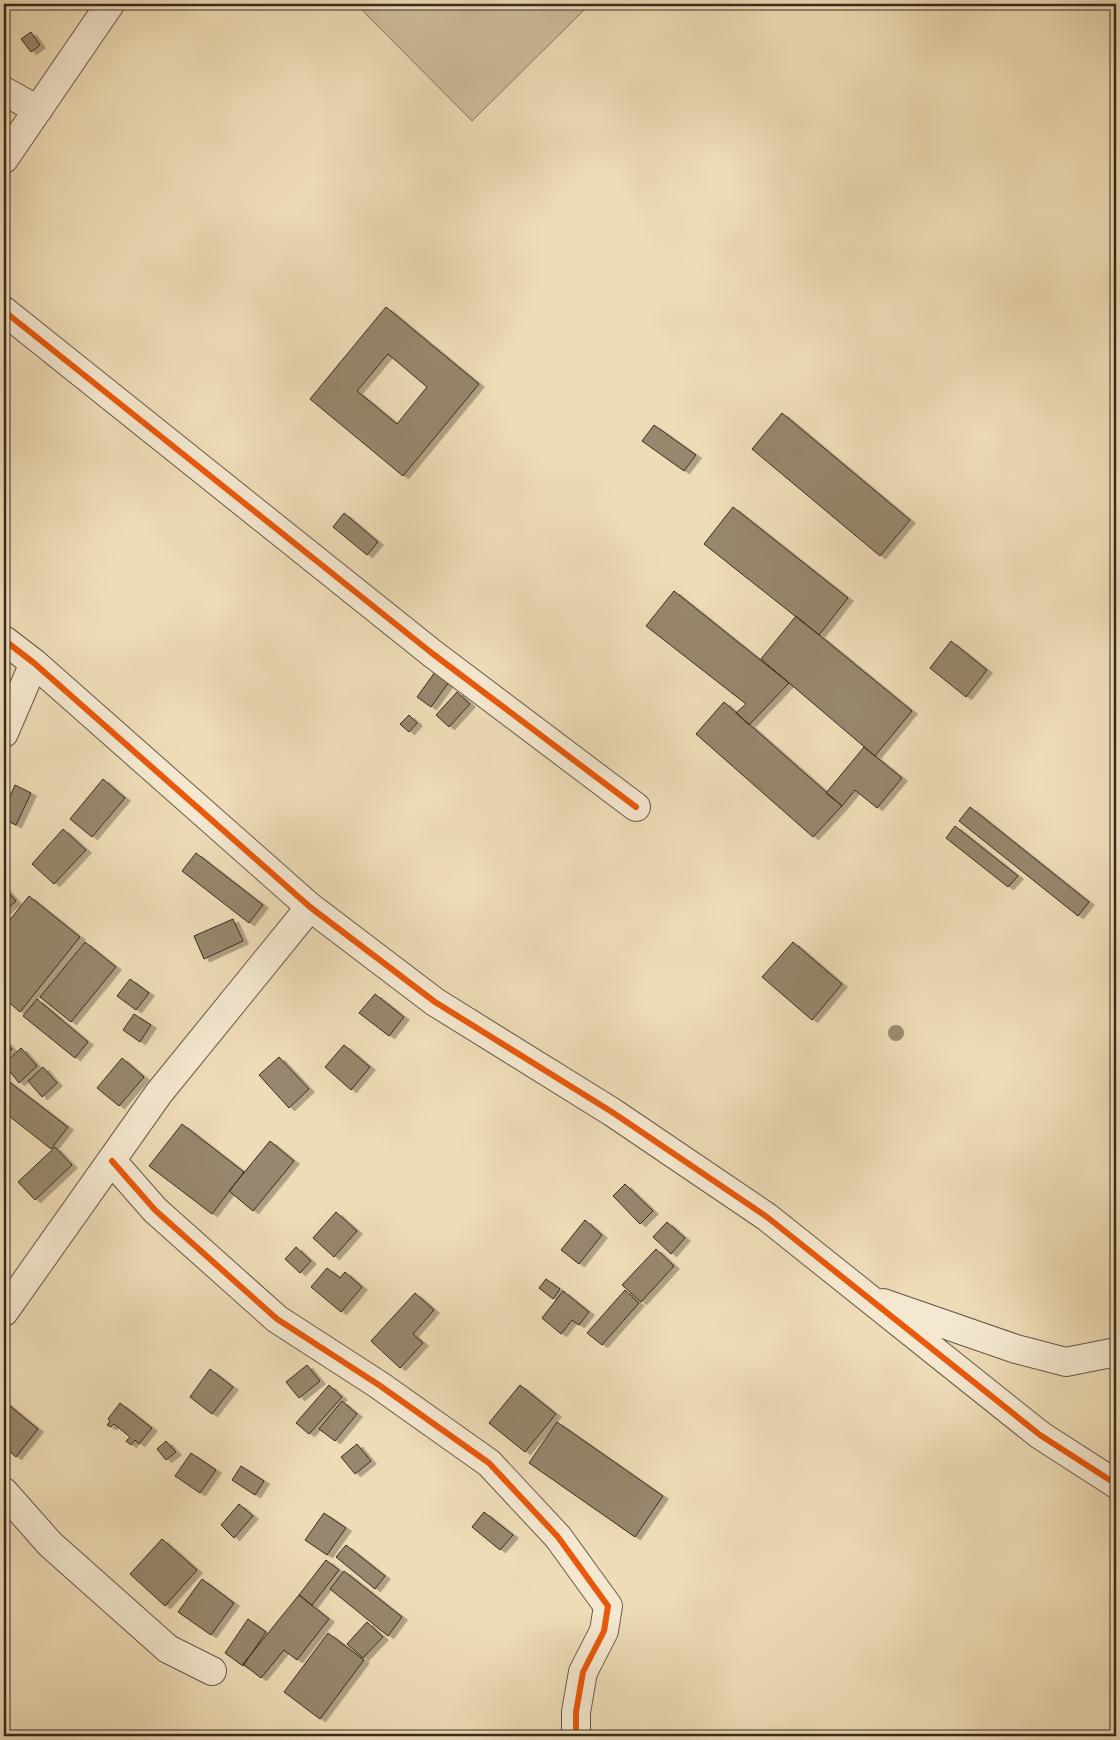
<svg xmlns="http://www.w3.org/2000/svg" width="1120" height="1740" font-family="'Old Standard TT',serif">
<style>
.green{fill:#cfbe9c;stroke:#84745e}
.building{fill:#97876e;stroke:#382b20;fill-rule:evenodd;filter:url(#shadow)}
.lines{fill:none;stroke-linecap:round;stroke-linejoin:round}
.minor-casing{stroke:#665746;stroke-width:30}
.minor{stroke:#f4e8d0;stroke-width:28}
.cycleway-casing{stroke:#f4e8d0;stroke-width:9}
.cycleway{stroke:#e8590c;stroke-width:6}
.tree{fill:#9a8b71}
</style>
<defs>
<filter id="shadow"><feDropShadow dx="5.5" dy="3" stdDeviation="0" flood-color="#0004"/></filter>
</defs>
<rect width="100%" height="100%" fill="#eedcb6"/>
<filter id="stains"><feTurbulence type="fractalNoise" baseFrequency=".004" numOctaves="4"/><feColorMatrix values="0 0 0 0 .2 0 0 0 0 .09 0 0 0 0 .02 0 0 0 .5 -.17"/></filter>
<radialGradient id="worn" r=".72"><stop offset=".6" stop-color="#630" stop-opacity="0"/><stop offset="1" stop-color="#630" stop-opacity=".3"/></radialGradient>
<path class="green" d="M 356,4 L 590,4 L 472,121 Z"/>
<path class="building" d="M 31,32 L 40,45 L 31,52 L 21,39 Z
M 386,307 L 479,384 L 403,476 L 310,399 ZM 388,354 L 427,387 L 397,424 L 357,391 Z
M 782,413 L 910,520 L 880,556 L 752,449 Z
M 654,425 L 696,455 L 684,471 L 642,441 Z
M 733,507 L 848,598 L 819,635 L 704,544 Z
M 344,513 L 378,542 L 367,555 L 333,527 Z
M 674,591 L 789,683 L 749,725 L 736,713 L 746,704 L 646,626 Z
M 796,616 L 912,711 L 875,756 L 761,659 Z
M 951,641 L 987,670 L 966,697 L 930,668 Z
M 435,672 L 449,682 L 431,707 L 417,697 Z
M 457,692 L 470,704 L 449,727 L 436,715 Z
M 724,702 L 842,806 L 813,837 L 696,734 Z
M 409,715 L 417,723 L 409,732 L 400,724 Z
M 864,747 L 902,778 L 877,808 L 855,790 L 842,806 L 826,793 Z
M 103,779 L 125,798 L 92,837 L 70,819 Z
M 15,785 L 31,793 L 16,825 L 4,819 L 4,810 Z
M 970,807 L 1089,902 L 1078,916 L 959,821 Z
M 955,826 L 1018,876 L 1008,887 L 946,838 Z
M 63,829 L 86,850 L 54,884 L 32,864 Z
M 196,853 L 263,905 L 249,923 L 182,871 Z
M 4,887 L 16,901 L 4,912 Z
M 29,896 L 80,937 L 20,1012 L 4,998 L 4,927 Z
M 233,919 L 243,941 L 204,959 L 194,936 Z
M 85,942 L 116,967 L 71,1022 L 40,997 Z
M 793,942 L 842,984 L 812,1020 L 762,977 Z
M 130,979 L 149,993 L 136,1010 L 117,996 Z
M 375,994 L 404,1017 L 389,1036 L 359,1013 Z
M 37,999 L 88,1042 L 75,1058 L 23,1016 Z
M 134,1014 L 151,1025 L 140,1042 L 123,1030 Z
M 4,1040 L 12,1049 L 4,1057 Z
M 344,1045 L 370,1067 L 351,1090 L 325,1067 Z
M 21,1048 L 37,1066 L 19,1083 L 4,1064 Z
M 279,1057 L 309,1089 L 289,1108 L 259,1075 Z
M 122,1058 L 144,1077 L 119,1106 L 97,1088 Z
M 43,1067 L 57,1083 L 42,1097 L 28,1081 Z
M 4,1078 L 68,1127 L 51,1149 L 4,1112 Z
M 182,1124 L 244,1172 L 212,1214 L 149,1166 Z
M 270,1141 L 294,1161 L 253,1211 L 229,1191 Z
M 55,1147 L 72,1165 L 35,1200 L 18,1182 Z
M 625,1184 L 653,1211 L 640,1224 L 613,1196 Z
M 336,1212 L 357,1231 L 334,1257 L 313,1238 Z
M 585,1220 L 602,1235 L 579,1264 L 561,1250 Z
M 667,1222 L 685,1238 L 671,1254 L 653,1237 Z
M 296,1247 L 311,1261 L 300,1273 L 285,1259 Z
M 656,1249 L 674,1266 L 641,1302 L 622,1285 Z
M 327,1268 L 340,1278 L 345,1272 L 362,1287 L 341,1312 L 311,1287 Z
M 546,1279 L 560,1289 L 553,1299 L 539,1288 Z
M 625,1290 L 639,1303 L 602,1345 L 587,1333 Z
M 563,1291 L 589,1312 L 579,1325 L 572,1320 L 561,1334 L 542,1318 Z
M 415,1293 L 434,1310 L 413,1334 L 423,1343 L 400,1368 L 371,1341 Z
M 307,1365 L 320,1381 L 299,1398 L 286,1382 Z
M 210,1369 L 233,1387 L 212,1414 L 190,1397 Z
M 329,1385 L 342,1397 L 309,1434 L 296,1423 Z
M 520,1385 L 556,1414 L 525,1452 L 489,1423 Z
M 4,1401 L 38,1429 L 16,1457 L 4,1447 Z
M 342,1401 L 357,1414 L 335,1441 L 319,1429 Z
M 120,1403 L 152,1428 L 139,1444 L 135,1440 L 131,1445 L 126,1441 L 130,1437 L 114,1424 L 111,1427 L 107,1425 L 110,1421 L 108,1419 Z
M 557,1422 L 663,1496 L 635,1537 L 529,1463 Z
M 166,1441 L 176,1452 L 166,1460 L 157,1449 Z
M 357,1444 L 371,1461 L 355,1474 L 341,1457 Z
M 191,1453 L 216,1470 L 200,1493 L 175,1476 Z
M 241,1466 L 264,1481 L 255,1495 L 232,1480 Z
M 239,1504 L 253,1516 L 234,1538 L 221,1525 Z
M 484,1512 L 513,1535 L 500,1550 L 472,1527 Z
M 324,1513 L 346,1528 L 327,1555 L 305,1540 Z
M 162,1539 L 197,1570 L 165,1606 L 130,1574 Z
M 346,1545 L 385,1576 L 375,1589 L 336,1557 Z
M 326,1560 L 339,1570 L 312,1605 L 299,1595 Z
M 344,1571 L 402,1617 L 388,1636 L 330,1589 Z
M 202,1579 L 234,1603 L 211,1635 L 178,1612 Z
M 299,1595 L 329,1619 L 297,1660 L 284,1650 L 261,1678 L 243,1664 Z
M 248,1619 L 266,1632 L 243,1666 L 225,1653 Z
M 367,1622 L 383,1637 L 363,1658 L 347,1644 Z
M 328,1633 L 364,1660 L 320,1719 L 284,1692 Z"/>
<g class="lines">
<defs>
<path id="minor" d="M 4,91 L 38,110
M 4,159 L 110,4
M 4,311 L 433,654 L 636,807
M 4,640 L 34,663 L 310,907 L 435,1002 L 612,1112 L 767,1217 L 1040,1435 L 1116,1484
M 4,733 L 34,663
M 112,1161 L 155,1210 L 277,1319 L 379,1385 L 489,1463 L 558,1537 L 608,1606 L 604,1631 L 583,1672 L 576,1712 L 576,1736
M 883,1303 L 1016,1349 L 1066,1362 L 1116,1352
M 4,1312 L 159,1093 L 310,907
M 4,1492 L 50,1544 L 168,1649 L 212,1671"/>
</defs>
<use href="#minor" class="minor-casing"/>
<use href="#minor" class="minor"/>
<defs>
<path id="cycleway" d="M 4,311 L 433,654 L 636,807
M 4,640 L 34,663 L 310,907 L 435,1002 L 612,1112 L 767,1217 L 1040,1435 L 1116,1484
M 112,1161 L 155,1210 L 277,1319 L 379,1385 L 489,1463 L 558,1537 L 608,1606 L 604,1631 L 583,1672 L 576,1712 L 576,1736"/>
</defs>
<use href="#cycleway" class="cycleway-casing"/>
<use href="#cycleway" class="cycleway"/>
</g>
<circle class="tree" cx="896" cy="1033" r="8"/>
<rect width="1120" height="1740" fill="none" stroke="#eedcb6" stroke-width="20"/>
<rect x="5" y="5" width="1110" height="1730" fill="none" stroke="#382b20" stroke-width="2.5"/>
<rect x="10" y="10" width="1100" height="1720" fill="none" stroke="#382b20"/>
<rect width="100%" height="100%" filter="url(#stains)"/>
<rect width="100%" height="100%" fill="url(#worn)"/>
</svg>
